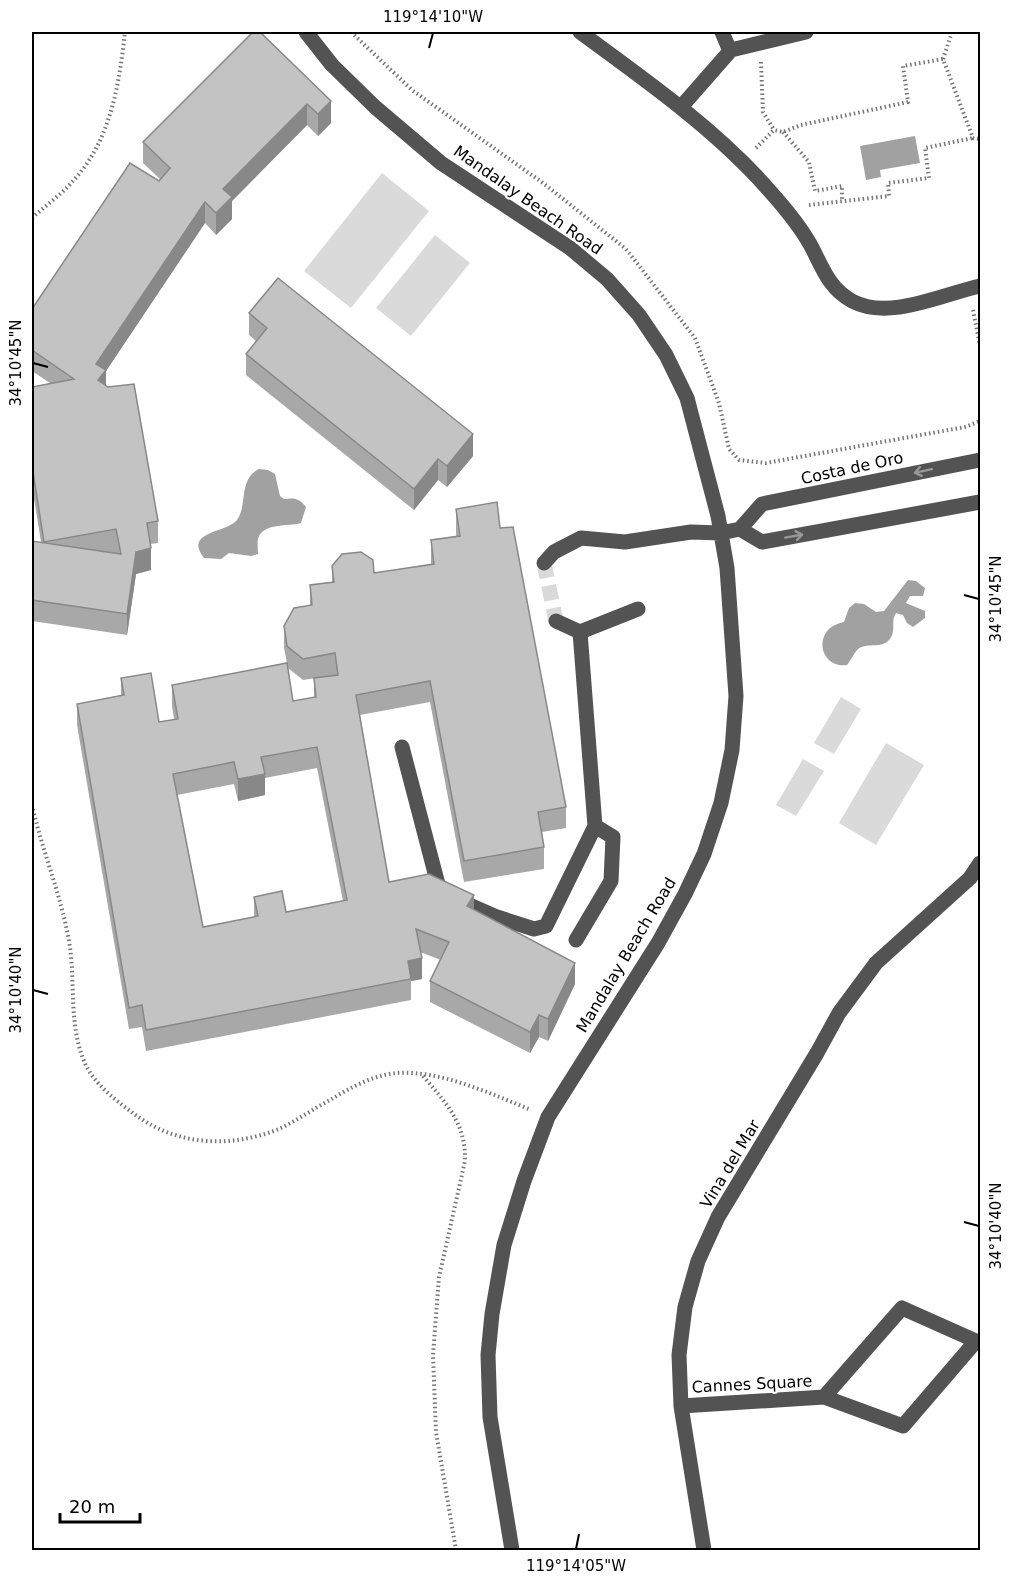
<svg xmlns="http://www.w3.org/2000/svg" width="1012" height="1582" font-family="'DejaVu Sans',sans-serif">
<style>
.green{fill:#dadada}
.water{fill:#a1a1a1}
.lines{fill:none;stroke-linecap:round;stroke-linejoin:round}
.minor-tunnel{stroke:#d9d9d9;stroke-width:15;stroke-dasharray:15 8;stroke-linecap:butt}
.path{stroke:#757575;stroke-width:4;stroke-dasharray:1.5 3;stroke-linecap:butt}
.minor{stroke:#535353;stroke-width:15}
.wall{fill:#a8a8a8;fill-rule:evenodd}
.shaded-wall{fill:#888}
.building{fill:#c3c3c3;stroke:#888;stroke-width:1.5;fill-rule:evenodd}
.oneway{stroke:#989898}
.ticks{fill:none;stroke:#000;stroke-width:2}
.labels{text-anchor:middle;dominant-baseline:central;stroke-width:4.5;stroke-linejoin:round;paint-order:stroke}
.street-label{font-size:16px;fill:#000;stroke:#fff}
.neatline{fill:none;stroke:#000;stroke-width:2}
.ticks-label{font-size:15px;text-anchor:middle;fill:#000}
</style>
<rect width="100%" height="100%" fill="#fff"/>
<path class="green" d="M 382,173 L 429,211 L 351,308 L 304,271 Z
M 435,235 L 470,263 L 411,336 L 376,308 Z
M 841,697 L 861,709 L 834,754 L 814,743 Z
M 886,743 L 924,765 L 876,845 L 839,823 Z
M 803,759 L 824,771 L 796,816 L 776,805 Z"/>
<path class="water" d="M 915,136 L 920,163 L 880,170 L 881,177 L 866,180 L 860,146 Z
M 259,469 L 268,470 L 275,474 L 280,496 L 284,499 C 294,498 299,498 306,507 L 301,523 C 288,527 263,522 258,539 C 257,543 258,549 258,554 L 251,556 L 229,553 L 221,559 L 204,558 C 183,531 227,533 237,520 C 248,505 238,479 259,469 Z
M 908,580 L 916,581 L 925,588 L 923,596 L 910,596 L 906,603 L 925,611 L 925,618 L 913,627 L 907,623 L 903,615 L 896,613 C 890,622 897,631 889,640 C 881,649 868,642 858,649 C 854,653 851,660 847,665 C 825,668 814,643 830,628 C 834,625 839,623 844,622 L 849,608 L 855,603 L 864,604 L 876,612 L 884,611 Z"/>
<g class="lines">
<path class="minor-tunnel" d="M 544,563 L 556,621"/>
<path class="path" d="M 351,32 L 412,90 L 543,183 L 626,249 L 695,338 L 719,403 L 729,449 L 739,460 L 766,463 L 965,427 L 980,421
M 952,32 L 943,59 L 973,138 L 980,139
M 761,62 L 763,112 L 774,130
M 783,132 L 809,162 L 815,191 L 842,186 L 842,200
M 756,148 L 774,130 L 783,132 L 801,125 L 908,102 L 903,66 L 943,59
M 809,205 L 889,196 L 888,183 L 929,178 L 925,148 L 973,138
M 32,218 C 45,206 61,195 73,181 C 111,140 119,85 125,32
M 973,310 L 980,346
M 32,805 C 42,850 61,895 69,941 C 76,981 68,1022 84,1061 C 93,1084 118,1102 137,1116 C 179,1146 231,1148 279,1129 C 296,1121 313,1109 330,1100 C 350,1088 373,1075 397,1073 C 440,1070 492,1094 531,1110
M 423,1076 C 446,1103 466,1123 465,1161 L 439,1277 L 433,1355 L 436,1432 L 456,1550"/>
<path class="minor" d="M 306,32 L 332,65 L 375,107 L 441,163 L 570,248 L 607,279 L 639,315 L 666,355 L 687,398 L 718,516 L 727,568 L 736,696 L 732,750 L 721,803 L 704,854 L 685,894 L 658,943 L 548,1117 L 524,1181 L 504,1245 L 492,1314 L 488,1355 L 490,1417 L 512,1550
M 580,32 C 641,77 707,123 759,179 C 777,199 797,221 810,244 C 822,266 828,288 852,301 C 889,321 943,294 980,286
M 722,32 L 730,51
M 681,107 L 731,50 L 806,32
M 740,529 L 762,542 L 980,502
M 544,563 L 554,552 L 581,538 L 625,542 L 691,532 L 721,533 L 740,529 L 762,504 L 980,460
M 556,621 L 580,632 L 638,609
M 402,747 L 440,892 L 497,917 L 534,929 L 546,926 L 595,826 L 580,632
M 576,940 L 611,881 L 613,837 L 595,826
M 681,1406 L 824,1397 L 902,1308 L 976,1341 L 903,1426 L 824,1397
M 704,1550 L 681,1406 L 679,1355 L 685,1307 L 698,1261 L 718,1217 L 817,1053 L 839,1013 L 876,963 L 970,878 L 980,863"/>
</g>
<path class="wall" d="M 253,32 L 331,123 L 318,136 L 307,125 L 232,201 L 232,219 L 216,235 L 205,223 L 106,371 L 106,386 L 158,521 L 158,543 L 150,544 L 151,570 L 136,574 L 127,635 L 32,621 L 32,541 L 41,542 L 32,486 L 32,387 L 50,383 L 32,371 L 32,309 L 160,179 L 143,163 L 143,142 Z
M 249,313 L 473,456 L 447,487 L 438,480 L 414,510 L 246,375 L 246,354 L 256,341 L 249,335 Z
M 456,509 L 500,528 L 566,807 L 566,828 L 542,832 L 544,847 L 544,869 L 464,882 L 430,702 L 360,715 L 389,882 L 474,910 L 575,984 L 548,1041 L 539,1037 L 530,1053 L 430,1002 L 430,981 L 441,960 L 420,952 L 422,979 L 411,981 L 411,1000 L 146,1051 L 142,1027 L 129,1029 L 77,725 L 77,704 L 121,695 L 121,678 L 159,722 L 174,719 L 172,706 L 172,685 L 287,663 L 284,648 L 284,626 L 310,606 L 310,585 L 332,582 L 332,566 L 374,573 L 431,564 L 431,540 L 456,536 ZM 288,668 L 303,680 L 335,675 L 314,678 L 314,697 L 293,701 ZM 317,768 L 343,901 L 286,912 L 254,897 L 254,917 L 203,927 L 177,795 L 234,784 L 238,801 L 265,795 L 265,778 Z"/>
<path class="shaded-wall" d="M 331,101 L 331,123 L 318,136 L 318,114 Z
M 307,104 L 307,125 L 232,201 L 232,219 L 216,235 L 216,213 L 223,189 Z
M 205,202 L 205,223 L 106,371 L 106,391 L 98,402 L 96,364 Z
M 473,434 L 473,456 L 447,487 L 447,466 Z
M 438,459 L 438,480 L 414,510 L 414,489 Z
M 151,548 L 151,570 L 136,574 L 127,635 L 127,614 L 136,552 Z
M 265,774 L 265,795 L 238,801 L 238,779 Z
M 474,895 L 474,917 L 467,906 Z
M 422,958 L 422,979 L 411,981 L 408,961 Z
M 575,963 L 575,984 L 548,1041 L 548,1019 Z
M 539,1015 L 539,1037 L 530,1053 L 530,1032 Z"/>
<path class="building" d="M 253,32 L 260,32 L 331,101 L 318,114 L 307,104 L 223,189 L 232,197 L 216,213 L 205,202 L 96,364 L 106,370 L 98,380 L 108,387 L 134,384 L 158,521 L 147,523 L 151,548 L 136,552 L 127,614 L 32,600 L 32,541 L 121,554 L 116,529 L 44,542 L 32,465 L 32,387 L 74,379 L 32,350 L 32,309 L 130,163 L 159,181 L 170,168 L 143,142 Z
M 278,278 L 473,434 L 447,466 L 438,459 L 414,489 L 246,354 L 267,328 L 249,313 Z
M 497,502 L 500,528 L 513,527 L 566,807 L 538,812 L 544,847 L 464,861 L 430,681 L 356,695 L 389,882 L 429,874 L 474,895 L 467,906 L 575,963 L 548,1019 L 539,1015 L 530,1032 L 430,981 L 449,942 L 416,929 L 422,958 L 408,961 L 411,979 L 146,1030 L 142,1005 L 129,1008 L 77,704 L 124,695 L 121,678 L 151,673 L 159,722 L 178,719 L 172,685 L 287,663 L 293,701 L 316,697 L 314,678 L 338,675 L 335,653 L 303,659 L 287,646 L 284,626 L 294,608 L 312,605 L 310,585 L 334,582 L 332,566 L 342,554 L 361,552 L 373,560 L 374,573 L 434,564 L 431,540 L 460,536 L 456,509 ZM 317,747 L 347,900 L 286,912 L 282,891 L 254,897 L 258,916 L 203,927 L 173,774 L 234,762 L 238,779 L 265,774 L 261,757 Z"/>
<defs><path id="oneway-shaft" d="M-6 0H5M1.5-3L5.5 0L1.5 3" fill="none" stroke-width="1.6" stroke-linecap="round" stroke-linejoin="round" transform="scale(1.5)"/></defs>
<g class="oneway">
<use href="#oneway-shaft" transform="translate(923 471) rotate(168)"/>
<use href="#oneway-shaft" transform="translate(794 536) rotate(-10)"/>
</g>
<path class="ticks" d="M 429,48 L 433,33M 33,363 L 48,367M 964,595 L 979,599M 33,990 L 48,994M 964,1222 L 979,1226M 576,1549 L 579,1534"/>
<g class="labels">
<g class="street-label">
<text transform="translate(528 200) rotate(35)">Mandalay Beach Road</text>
<text transform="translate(852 468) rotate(-12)">Costa de Oro</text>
<text transform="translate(626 955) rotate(-59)">Mandalay Beach Road</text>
<text transform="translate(730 1164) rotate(-59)">Vina del Mar</text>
<text transform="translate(752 1384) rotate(-3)">Cannes Square</text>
</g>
</g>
<rect width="1012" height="1582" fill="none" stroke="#ffffff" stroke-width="66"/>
<path d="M60 1513v9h80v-9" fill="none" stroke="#000000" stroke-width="3"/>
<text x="69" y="1513" font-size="18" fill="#000000" stroke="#ffffff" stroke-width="4.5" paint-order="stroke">20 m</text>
<rect x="33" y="33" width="946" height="1516" class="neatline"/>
<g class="ticks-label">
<text x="433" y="22">119°14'10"W</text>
<text transform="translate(16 363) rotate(-90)" y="5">34°10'45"N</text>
<text transform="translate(996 599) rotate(-90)" y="5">34°10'45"N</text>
<text transform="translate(16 990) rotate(-90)" y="5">34°10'40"N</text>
<text transform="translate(996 1226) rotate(-90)" y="5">34°10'40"N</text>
<text x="576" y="1571">119°14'05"W</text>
</g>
</svg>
